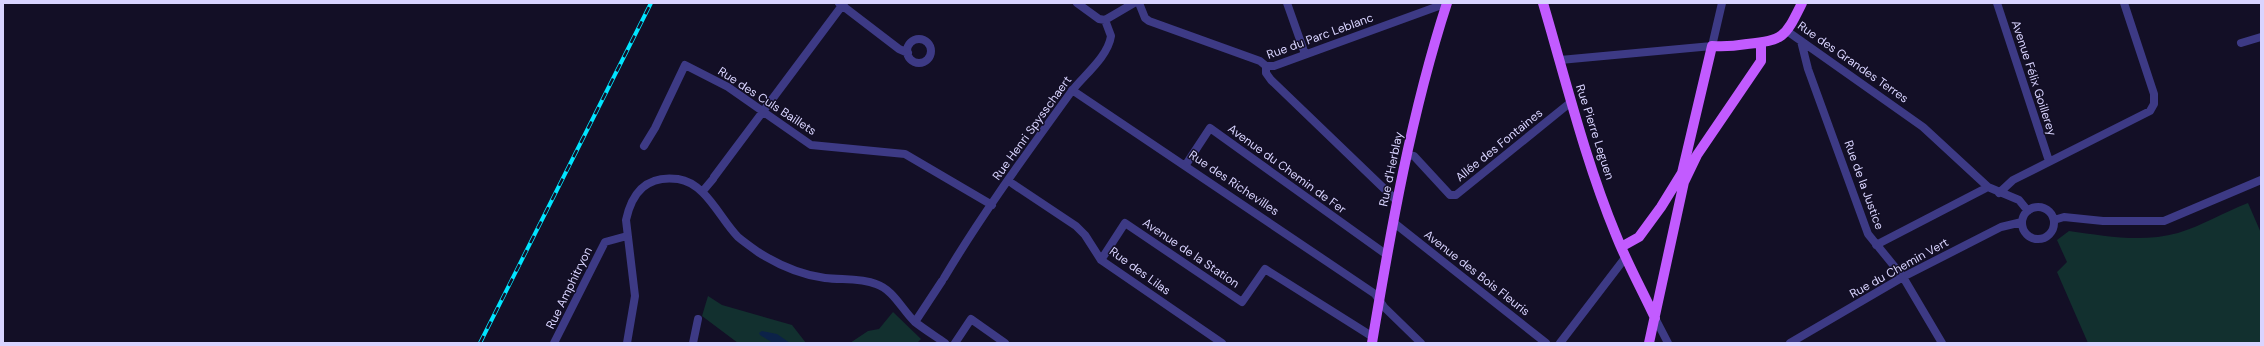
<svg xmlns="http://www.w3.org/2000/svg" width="2264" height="346" font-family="'DM Sans',sans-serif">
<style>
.green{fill:#12302f}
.water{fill:#0c2248}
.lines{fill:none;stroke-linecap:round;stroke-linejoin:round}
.minor{stroke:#3d3a85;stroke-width:8}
.major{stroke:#c25bff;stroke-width:10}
.rail-casing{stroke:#00e5ff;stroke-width:4}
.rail{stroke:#130f26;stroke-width:2.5;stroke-dasharray:8;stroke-linecap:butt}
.labels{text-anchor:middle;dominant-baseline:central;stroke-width:3;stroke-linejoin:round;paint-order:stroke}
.street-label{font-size:12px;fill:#d9d4ff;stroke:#130f26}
</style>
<rect width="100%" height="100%" fill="#130f26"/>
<path class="green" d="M 2248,203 L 2261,233 L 2261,343 L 2088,343 L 2057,272 L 2067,262 L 2057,240 L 2069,231 C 2105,236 2142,243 2178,233 C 2201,226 2225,212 2248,203 Z
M 708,296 L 722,305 L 792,325 L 806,343 L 738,343 L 702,316 Z
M 893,312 L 921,339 L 917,343 L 850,343 L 868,331 L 879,329 Z"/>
<path class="water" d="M 762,331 L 777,334 L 790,343 L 773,343 L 760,335 L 759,333 Z"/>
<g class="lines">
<path class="minor" d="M 839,3 L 899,49 L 908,53
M 1077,3 L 1099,19 L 1105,20 L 1134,3
M 1139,3 L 1145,18 L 1149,21 L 1260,61 L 1266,66
M 1287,3 L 1305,54
M 1997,3 L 2049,161
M 1787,31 L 1923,127 L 1988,187 L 2019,200 L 2028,211
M907 51a12 12 0 1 1 24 0a12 12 0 1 1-24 0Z
M 1801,41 L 1808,69 L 1868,234 L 1903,277 L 1942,343
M 2241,43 L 2261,37
M 1560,60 L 1712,46 L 1722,3
M 1266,66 L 1274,66 L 1447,3
M 1266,66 L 1266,73 L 1271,80 L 1398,202
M 1072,90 L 1375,294 L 1384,307 L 1421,343
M 644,146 L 655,128 L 685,65 L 728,87 L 811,145 L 905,154 L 992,205
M 1406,155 L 1414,156 L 1450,195 L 1456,195 L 1571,102
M 1185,166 L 1210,128 L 1387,255
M 714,177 L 844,3
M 1013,184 L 1076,226 L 1085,235 L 1101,260 L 1222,343
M 702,192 L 713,179
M 1999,193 L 2013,180 L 2150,111 L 2154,104 L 2154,94 L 2124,3
M2022 223a16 16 0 1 1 32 0a16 16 0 1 1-32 0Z
M 2054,220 L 2064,217 L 2103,221 L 2164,221 L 2261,180
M 1393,222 L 1546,343
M 1876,245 L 1988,187
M 1101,260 L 1125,223 L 1242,302 L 1265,269 L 1373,337
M 944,278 C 982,214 1027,153 1071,92 C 1083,76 1108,57 1111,36 L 1105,20
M 1655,318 L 1668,343
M 915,322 L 942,281
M 554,343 L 605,242 L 627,236
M 627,343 L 635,296 L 626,220 C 632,192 647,175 678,179 C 706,183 720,219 738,237 C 744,242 751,247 758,252 C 777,264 802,275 825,278 C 842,280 861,278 876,284 C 894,290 902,310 915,322 C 924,329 935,336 945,343
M 693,343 L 698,319
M 955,343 L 971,319 L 1005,343
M 1560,343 L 1625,258
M 1790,343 L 1903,277 L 2001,227 L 2022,222"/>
<path class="major" d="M 1543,3 C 1566,81 1585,160 1616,235 C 1627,263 1642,290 1655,318
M 1621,247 L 1639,237 L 1661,207 L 1682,173 L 1712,46 C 1724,47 1735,46 1747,44 C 1785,40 1785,37 1802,3
M 1372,343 C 1391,229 1411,114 1447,3
M 1649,343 L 1684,182 L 1697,155 L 1761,61 L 1761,43"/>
<defs>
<path id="rail" d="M 480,343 L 651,3"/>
</defs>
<use href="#rail" class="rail-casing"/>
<use href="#rail" class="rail"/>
</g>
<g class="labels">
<g class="street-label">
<text transform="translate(1320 36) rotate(-20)">Rue du Parc Leblanc</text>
<text transform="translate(1853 62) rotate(35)">Rue des Grandes Terres</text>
<text transform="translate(2034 78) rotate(72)">Avenue Félix Goillerey</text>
<text transform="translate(767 101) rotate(33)">Rue des Culs Baillets</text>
<text transform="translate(1032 128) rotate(-54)">Rue Henri Spysschaert</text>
<text transform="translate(1595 132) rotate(72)">Rue Pierre Leguen</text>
<text transform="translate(1499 145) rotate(-39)">Allée des Fontaines</text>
<text transform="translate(1287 169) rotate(36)">Avenue du Chemin de Fer</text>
<text transform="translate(1391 169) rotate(-78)">Rue d'Herblay</text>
<text transform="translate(1234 183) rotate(34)">Rue des Richevilles</text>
<text transform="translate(1864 185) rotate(70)">Rue de la Justice</text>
<text transform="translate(1191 253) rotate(34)">Avenue de la Station</text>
<text transform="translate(1899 268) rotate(-29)">Rue du Chemin Vert</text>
<text transform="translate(1140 271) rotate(36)">Rue des Lilas</text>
<text transform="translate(1477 273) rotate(38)">Avenue des Bois Fleuris</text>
<text transform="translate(569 288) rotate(-64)">Rue Amphitryon</text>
</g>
</g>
<rect width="2264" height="346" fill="none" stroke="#d9d4ff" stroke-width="8"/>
</svg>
